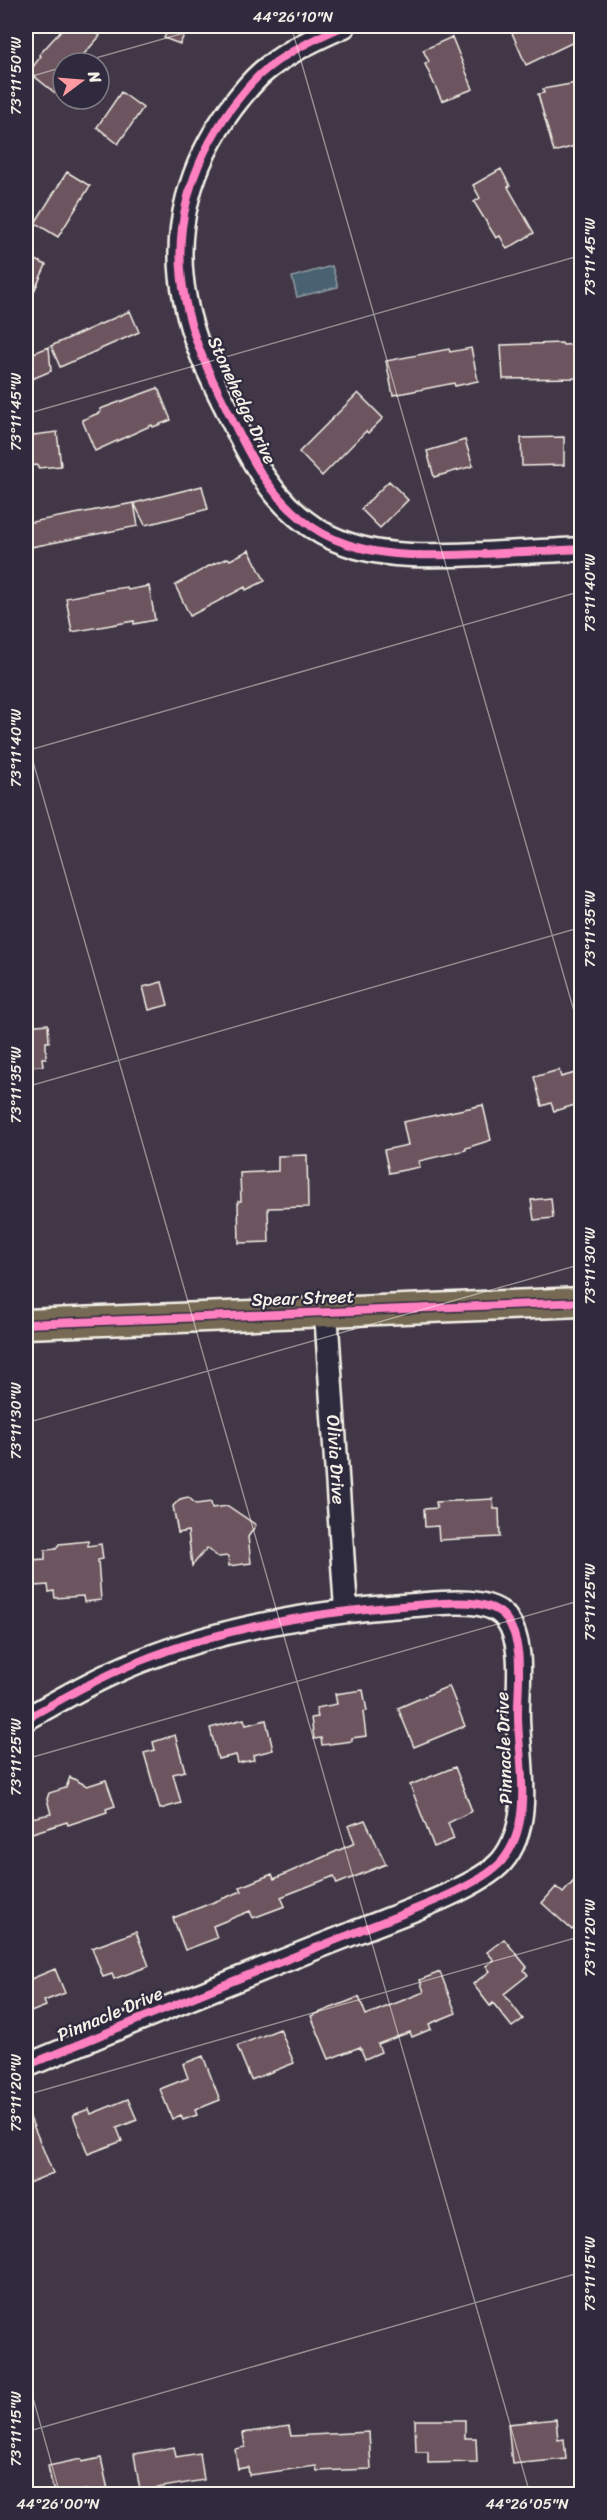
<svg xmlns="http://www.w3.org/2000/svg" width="607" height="2520" font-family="Sriracha,sans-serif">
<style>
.water{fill:#4a6272;stroke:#8e9ba1;stroke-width:1.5}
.building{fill:#6d555e;stroke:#f4f1e8;stroke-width:1.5}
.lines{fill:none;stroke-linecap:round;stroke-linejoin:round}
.minor-casing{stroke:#f4f1e8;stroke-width:27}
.major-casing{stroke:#f4f1e8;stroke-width:33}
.minor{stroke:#2f2a3d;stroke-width:22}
.major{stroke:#766a55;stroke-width:28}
.cycleway-casing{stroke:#2f2a3d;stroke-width:11}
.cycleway{stroke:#ff80c0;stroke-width:8}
.ticks{fill:none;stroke:#f4f1e8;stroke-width:1.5;stroke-opacity:0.45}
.labels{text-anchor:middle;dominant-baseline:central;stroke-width:4.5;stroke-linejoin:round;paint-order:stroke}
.street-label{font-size:18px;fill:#f4f1e8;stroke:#2f2a3d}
.neatline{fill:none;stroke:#f4f1e8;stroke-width:2}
.ticks-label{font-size:15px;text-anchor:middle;fill:#f4f1e8}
</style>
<rect width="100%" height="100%" fill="#423747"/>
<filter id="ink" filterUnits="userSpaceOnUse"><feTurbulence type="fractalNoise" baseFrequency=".0167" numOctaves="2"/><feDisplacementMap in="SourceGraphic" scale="12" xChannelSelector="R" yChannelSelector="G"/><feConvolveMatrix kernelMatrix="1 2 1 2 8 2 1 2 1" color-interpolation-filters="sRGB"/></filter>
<g filter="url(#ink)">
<path class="water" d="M 332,266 L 338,287 L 297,297 L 292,277 Z"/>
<path class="building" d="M 65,26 L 87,26 L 100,36 L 76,63 L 63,63 L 63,82 L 55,93 L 29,72 L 41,56 L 39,55 Z
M 170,26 L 188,26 L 180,44 L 164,38 Z
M 509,26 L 582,26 L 582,38 L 526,65 Z
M 452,37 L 473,89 L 442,101 L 425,64 L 429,62 L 423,50 Z
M 582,82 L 582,144 L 554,152 L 538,94 L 544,93 L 543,89 Z
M 121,92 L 143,108 L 118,144 L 97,127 Z
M 501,169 L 510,186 L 508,187 L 534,233 L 507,249 L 500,236 L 496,238 L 474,202 L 480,198 L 473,185 Z
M 67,172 L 90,186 L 58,237 L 35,223 Z
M 26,255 L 46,265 L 26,309 Z
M 130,311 L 139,332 L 60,367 L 51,346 Z
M 562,343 L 563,345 L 582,344 L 582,378 L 503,379 L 501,345 Z
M 49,347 L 51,371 L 32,379 L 26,356 Z
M 471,348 L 478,381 L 455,386 L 454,383 L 393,395 L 386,361 L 449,349 L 450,352 Z
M 158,388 L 171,420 L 153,427 L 152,425 L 95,451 L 82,420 L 101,412 L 100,409 Z
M 358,393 L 383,418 L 368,433 L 366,431 L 322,476 L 299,452 Z
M 57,432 L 61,466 L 38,468 L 38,465 L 26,466 L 26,436 Z
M 564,437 L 564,465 L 522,466 L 521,438 Z
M 465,440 L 473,466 L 434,477 L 427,451 Z
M 389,481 L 408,500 L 380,528 L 361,509 Z
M 202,486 L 208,509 L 158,522 L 145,525 L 134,503 Z
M 134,503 L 138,526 L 26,548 L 26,523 Z
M 249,550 L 265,581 L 246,590 L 245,587 L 190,616 L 175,585 L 209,566 L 228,558 L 230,560 Z
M 149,586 L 155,620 L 134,624 L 134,621 L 72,632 L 66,598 L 106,590 L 127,587 L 128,590 Z
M 162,982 L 168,1005 L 149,1010 L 143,987 Z
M 48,1024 L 49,1042 L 46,1042 L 46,1058 L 42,1058 L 43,1066 L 26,1067 L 26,1026 Z
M 559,1070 L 561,1077 L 582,1071 L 582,1103 L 554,1111 L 551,1103 L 542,1106 L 534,1077 Z
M 483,1105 L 491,1140 L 466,1148 L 466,1150 L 419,1161 L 420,1167 L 389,1173 L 384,1150 L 408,1145 L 403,1122 Z
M 307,1155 L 308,1207 L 268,1208 L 269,1242 L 239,1243 L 238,1201 L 241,1201 L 240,1173 L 278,1171 L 278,1156 Z
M 551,1198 L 553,1218 L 534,1220 L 531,1200 Z
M 188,1497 L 196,1504 L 211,1502 L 212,1508 L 228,1506 L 256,1525 L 248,1537 L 251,1563 L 229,1566 L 228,1556 L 218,1557 L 207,1548 L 192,1566 L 188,1531 L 178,1533 L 173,1506 L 180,1499 Z
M 493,1499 L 494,1509 L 499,1509 L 500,1537 L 439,1540 L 438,1526 L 425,1527 L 424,1509 L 437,1508 L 436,1502 Z
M 88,1541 L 88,1546 L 101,1544 L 103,1559 L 98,1560 L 101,1600 L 84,1602 L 83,1596 L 55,1598 L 54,1591 L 49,1592 L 48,1585 L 35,1586 L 32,1560 L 45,1559 L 45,1550 L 56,1549 L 59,1544 Z
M 449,1686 L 465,1726 L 414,1747 L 398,1708 Z
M 363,1690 L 367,1711 L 363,1712 L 366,1736 L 352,1738 L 352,1741 L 322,1745 L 321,1738 L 314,1739 L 311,1718 L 318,1717 L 316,1708 L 337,1704 L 335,1694 Z
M 244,1719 L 246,1725 L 266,1720 L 273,1750 L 253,1755 L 254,1760 L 238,1763 L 236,1755 L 218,1759 L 210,1728 Z
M 175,1735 L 185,1771 L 173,1774 L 181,1803 L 160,1809 L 144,1753 L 155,1750 L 153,1742 Z
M 455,1767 L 472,1811 L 448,1823 L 454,1839 L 434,1847 L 410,1785 Z
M 70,1777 L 87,1786 L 106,1780 L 115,1806 L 106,1809 L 107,1812 L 68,1825 L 67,1822 L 26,1835 L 26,1819 L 51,1814 L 47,1799 L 49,1793 L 66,1788 Z
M 365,1820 L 386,1864 L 337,1884 L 334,1876 L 281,1897 L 285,1906 L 253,1918 L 250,1911 L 213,1926 L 217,1938 L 185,1950 L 173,1918 L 242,1891 L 240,1887 L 272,1874 L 274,1879 L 355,1843 L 348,1826 Z
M 582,1872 L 582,1935 L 574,1928 L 572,1930 L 542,1903 L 556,1887 L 563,1893 Z
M 136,1932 L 149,1966 L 114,1979 L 112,1974 L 103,1977 L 92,1948 Z
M 504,1939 L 527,1967 L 524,1970 L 528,1975 L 504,1994 L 523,2019 L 512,2027 L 493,2003 L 490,2006 L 473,1984 L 490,1971 L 486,1966 L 494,1960 L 487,1952 Z
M 55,1969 L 65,1993 L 44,2001 L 46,2006 L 26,2014 L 26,1981 Z
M 440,1972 L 456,2013 L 429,2024 L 431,2029 L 412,2037 L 410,2032 L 378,2044 L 381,2052 L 365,2059 L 360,2047 L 329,2059 L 311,2016 L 359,1997 L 366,2015 L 424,1992 L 420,1980 Z
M 280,2029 L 294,2063 L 251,2080 L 237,2046 Z
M 203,2056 L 220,2100 L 195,2110 L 197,2115 L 183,2120 L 181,2115 L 172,2119 L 160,2089 L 188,2078 L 183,2064 Z
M 128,2099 L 137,2120 L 117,2128 L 122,2141 L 88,2154 L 73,2115 L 89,2109 L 91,2114 Z
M 26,2108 L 53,2173 L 26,2184 Z
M 556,2419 L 558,2440 L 564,2439 L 566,2459 L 512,2464 L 508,2424 Z
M 415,2420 L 465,2420 L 465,2438 L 476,2438 L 477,2462 L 428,2463 L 428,2452 L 416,2452 Z
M 289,2426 L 291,2436 L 369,2432 L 371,2469 L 317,2471 L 316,2466 L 249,2475 L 248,2467 L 238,2469 L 235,2449 L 245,2447 L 243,2433 Z
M 174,2447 L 176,2457 L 200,2453 L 204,2480 L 140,2491 L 134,2454 Z
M 101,2458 L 109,2494 L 87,2494 L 86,2490 L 54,2494 L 48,2466 L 81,2459 L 82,2462 Z"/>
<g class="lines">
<defs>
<g id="minor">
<path d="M 344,26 C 318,37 291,50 269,67 C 254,78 243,93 232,107 C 190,164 171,230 185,299 C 192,338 209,374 227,409 C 250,458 273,505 322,533 C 371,560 428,556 482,554 C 515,552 548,551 582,549"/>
<path id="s1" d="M 326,1312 L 346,1609"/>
<path d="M 26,1719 C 63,1698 100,1677 140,1661 C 227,1626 321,1611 415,1605 C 441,1603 489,1596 506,1618 C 526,1645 517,1688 518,1718 C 519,1764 534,1823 502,1861 C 477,1890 384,1920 346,1936 C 239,1978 132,2022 26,2066"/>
</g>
<path id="major" d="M 26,1324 L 582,1302"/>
</defs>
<use href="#minor" class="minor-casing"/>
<use href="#major" class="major-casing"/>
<use href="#minor" class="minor"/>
<use href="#major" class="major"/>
<defs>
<path id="cycleway" d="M 344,26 C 318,37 291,50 269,67 C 254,78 243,93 232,107 C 190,164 171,230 185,299 C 192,338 209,374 227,409 C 250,458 273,505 322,533 C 371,560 428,556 482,554 C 515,552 548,551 582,549
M 26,1324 L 582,1302
M 26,1719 C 63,1698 100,1677 140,1661 C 227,1626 321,1611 415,1605 C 441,1603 489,1596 506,1618 C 526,1645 517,1688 518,1718 C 519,1764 534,1823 502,1861 C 477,1890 384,1920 346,1936 C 239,1978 132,2022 26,2066"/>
</defs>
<use href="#cycleway" class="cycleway-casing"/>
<use href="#cycleway" class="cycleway"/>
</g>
</g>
<path class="ticks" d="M 291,26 L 582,1039M 78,63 L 209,26M 26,78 L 63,67M 26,414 L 582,255M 26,737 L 530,2494M 26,751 L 582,591M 26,1087 L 582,927M 26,1423 L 582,1264M 26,1759 L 582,1600M 26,2095 L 582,1936M 26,2373 L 60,2494M 26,2432 L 582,2272"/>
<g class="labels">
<g class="street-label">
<text transform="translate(242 400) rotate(65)">Stonehedge Drive</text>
<text transform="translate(303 1298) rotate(-2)">Spear Street</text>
<text stroke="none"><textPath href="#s1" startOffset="148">Olivia Drive</textPath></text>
<text transform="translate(504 1748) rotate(-92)">Pinnacle Drive</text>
<text transform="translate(110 2014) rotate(-23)">Pinnacle Drive</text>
</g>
</g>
<rect width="607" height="2520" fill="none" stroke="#2f2a3d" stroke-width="66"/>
<g transform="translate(81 81) rotate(74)"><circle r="28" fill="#2f2a3d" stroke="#7e7a81" stroke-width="1.5"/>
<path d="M0-4.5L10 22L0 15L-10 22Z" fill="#ff9aa2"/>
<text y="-9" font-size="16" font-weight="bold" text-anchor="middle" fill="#f4f1e8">N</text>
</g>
<rect x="33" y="33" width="541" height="2454" class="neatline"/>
<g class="ticks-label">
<text x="293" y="22">44°26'10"N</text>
<text transform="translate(16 76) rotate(-90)" y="5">73°11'50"W</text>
<text transform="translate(590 257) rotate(-90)" y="5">73°11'45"W</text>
<text transform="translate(16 412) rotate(-90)" y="5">73°11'45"W</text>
<text transform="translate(590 593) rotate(-90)" y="5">73°11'40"W</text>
<text transform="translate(16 748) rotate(-90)" y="5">73°11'40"W</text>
<text transform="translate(590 929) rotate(-90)" y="5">73°11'35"W</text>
<text transform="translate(16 1085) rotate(-90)" y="5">73°11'35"W</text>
<text transform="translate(590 1266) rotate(-90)" y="5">73°11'30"W</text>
<text transform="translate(16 1421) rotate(-90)" y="5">73°11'30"W</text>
<text transform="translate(590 1602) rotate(-90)" y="5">73°11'25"W</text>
<text transform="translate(16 1757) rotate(-90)" y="5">73°11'25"W</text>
<text transform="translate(590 1938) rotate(-90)" y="5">73°11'20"W</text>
<text transform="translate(16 2093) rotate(-90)" y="5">73°11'20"W</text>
<text transform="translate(590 2274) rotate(-90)" y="5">73°11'15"W</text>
<text transform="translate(16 2429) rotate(-90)" y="5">73°11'15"W</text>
<text x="58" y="2509">44°26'00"N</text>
<text x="527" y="2509">44°26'05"N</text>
</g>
</svg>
